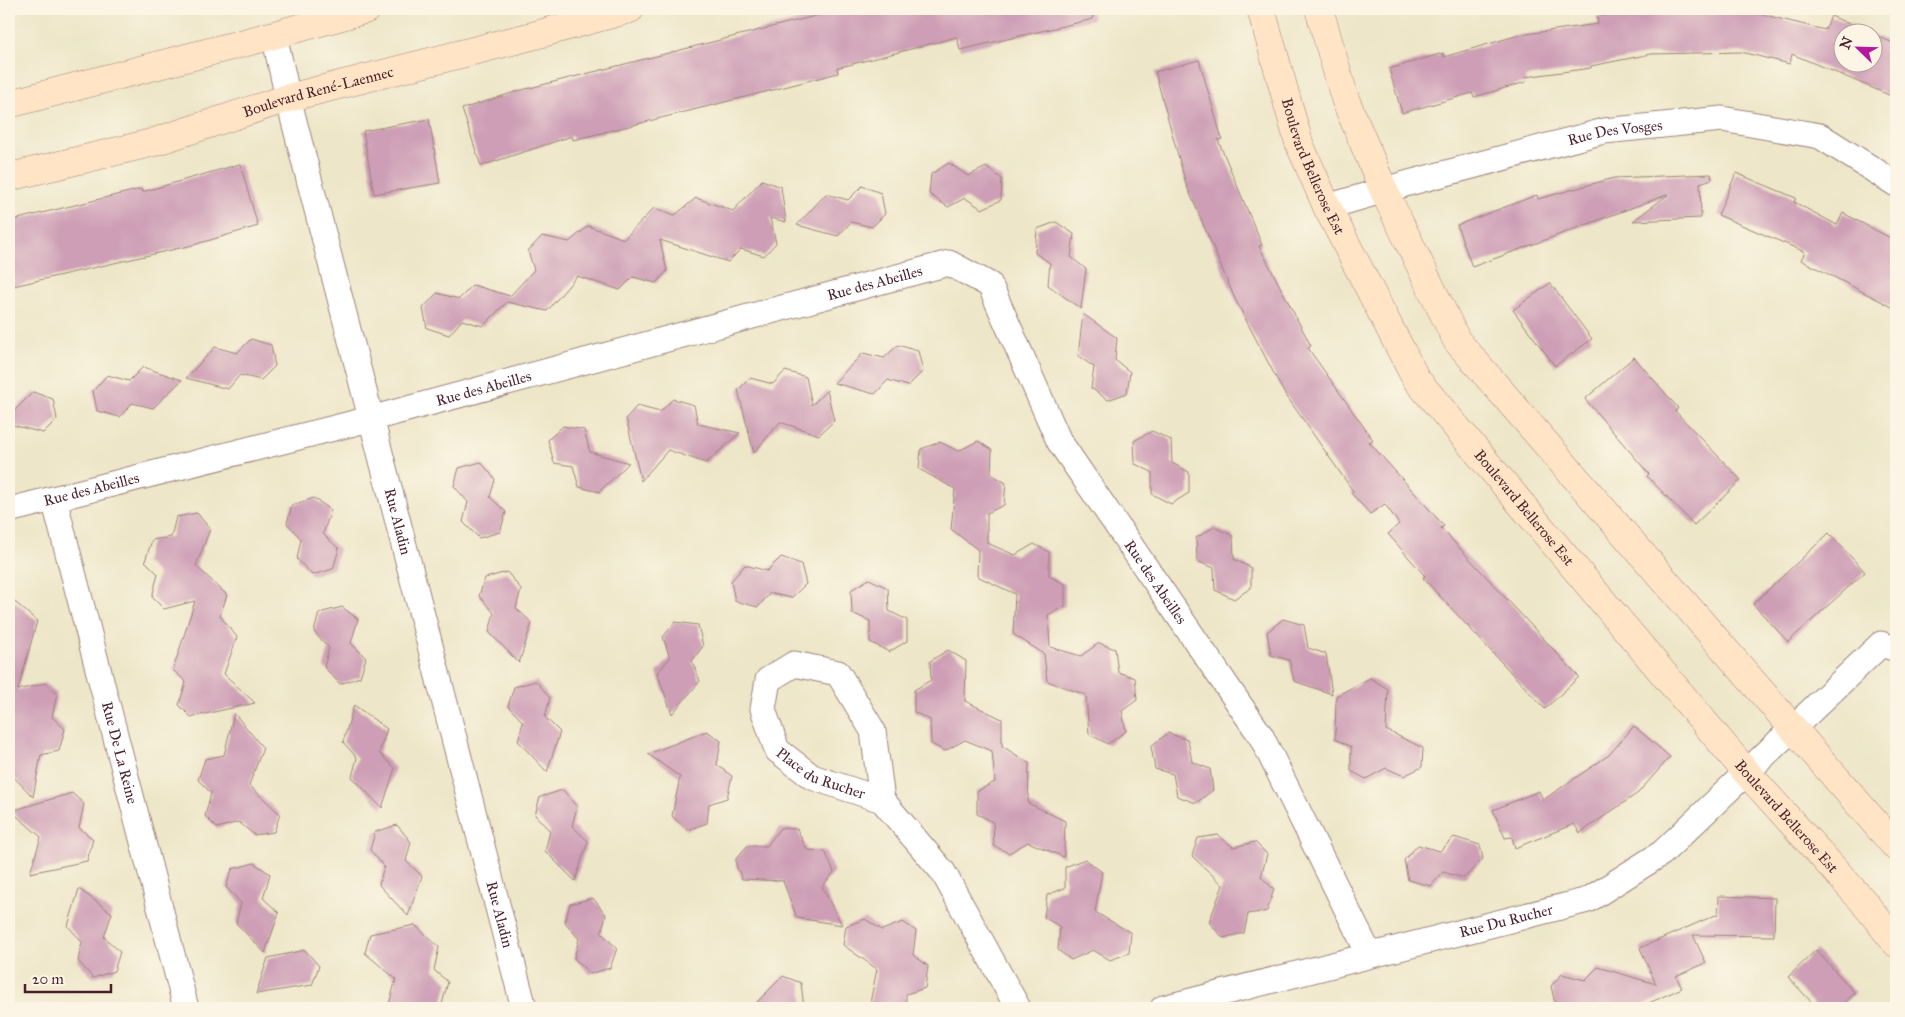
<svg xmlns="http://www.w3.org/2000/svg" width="1905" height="1017" font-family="'IM FELL Great Primer',serif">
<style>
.building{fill:#cd9eb5}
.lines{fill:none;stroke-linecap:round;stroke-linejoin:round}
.street-casing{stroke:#9c827a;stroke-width:27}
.secondary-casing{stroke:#9c827a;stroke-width:29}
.street{stroke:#fff;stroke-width:25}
.secondary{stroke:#ffe4c6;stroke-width:28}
.labels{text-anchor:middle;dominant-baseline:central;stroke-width:4;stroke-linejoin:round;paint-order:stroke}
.street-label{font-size:15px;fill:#4a1f2b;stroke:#fcf5e5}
</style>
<rect width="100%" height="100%" fill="#fcf5e5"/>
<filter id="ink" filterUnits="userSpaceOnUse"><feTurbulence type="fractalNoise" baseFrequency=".02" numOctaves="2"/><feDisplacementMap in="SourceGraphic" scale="10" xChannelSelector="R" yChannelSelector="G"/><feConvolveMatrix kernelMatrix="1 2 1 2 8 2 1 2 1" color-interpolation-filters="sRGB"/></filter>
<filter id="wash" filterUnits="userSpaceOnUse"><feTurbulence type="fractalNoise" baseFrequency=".0096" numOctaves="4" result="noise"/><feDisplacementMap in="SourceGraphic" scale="20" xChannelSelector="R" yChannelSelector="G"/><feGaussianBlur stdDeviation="1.12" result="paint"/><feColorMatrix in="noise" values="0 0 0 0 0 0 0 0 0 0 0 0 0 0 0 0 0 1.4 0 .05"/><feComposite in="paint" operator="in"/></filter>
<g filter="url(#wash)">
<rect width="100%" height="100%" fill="#ede6c8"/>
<g id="blocks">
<path class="building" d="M 843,9 L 1092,9 L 1093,19 L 960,50 L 957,37 L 837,68 L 838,73 L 769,91 L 573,140 L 572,136 L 481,166 L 462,109 L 518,91 Z
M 1637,9 L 1741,9 L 1825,30 L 1831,16 L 1868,32 L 1842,32 L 1842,62 L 1872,62 L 1872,34 L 1896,44 L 1896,98 L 1792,54 L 1790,64 L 1741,52 L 1651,54 L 1591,66 L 1591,68 L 1525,77 L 1526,82 L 1474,97 L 1472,93 L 1402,113 L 1389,69 L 1443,53 L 1444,57 L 1519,35 L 1598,24 L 1597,17 Z
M 1199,60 L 1222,139 L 1218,140 L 1262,245 L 1259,246 L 1311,346 L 1308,348 L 1373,440 L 1369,442 L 1444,526 L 1441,528 L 1579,677 L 1545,709 L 1423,578 L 1425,576 L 1388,534 L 1399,524 L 1385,504 L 1370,514 L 1351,493 L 1353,491 L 1283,391 L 1235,299 L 1186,184 L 1155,72 Z
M 429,119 L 440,183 L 374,194 L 363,131 Z
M 949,163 L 968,176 L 986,167 L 1002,179 L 1001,200 L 982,209 L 965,198 L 948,207 L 929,194 L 931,174 Z
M 240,164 L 258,226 L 193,245 L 9,287 L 9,221 L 141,189 L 142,192 Z
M 1736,173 L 1796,198 L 1794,202 L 1837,225 L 1843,213 L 1896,241 L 1896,309 L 1801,260 L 1805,252 L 1718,215 Z
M 1711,174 L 1712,179 L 1700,183 L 1701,218 L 1633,221 L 1669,194 L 1472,267 L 1457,225 L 1537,195 L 1538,199 L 1614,178 Z
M 762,180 L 781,187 L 786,222 L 770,218 L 776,243 L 764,256 L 741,249 L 728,262 L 660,240 L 667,271 L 656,283 L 633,277 L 620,290 L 577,276 L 547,311 L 507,302 L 483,326 L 462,320 L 449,335 L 427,328 L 423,308 L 437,293 L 459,299 L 473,285 L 510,296 L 534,270 L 528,251 L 542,236 L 569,242 L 588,226 L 624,239 L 654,208 L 675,215 L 696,198 L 733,211 Z
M 862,186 L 881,193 L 885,214 L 872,227 L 851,222 L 838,236 L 797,225 L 826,194 L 848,200 Z
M 1056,222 L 1074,234 L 1071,257 L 1086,269 L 1081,309 L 1048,285 L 1050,263 L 1035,253 L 1037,229 Z
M 1550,283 L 1592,339 L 1555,366 L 1513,310 Z
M 1083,314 L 1117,338 L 1115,360 L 1130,372 L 1127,393 L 1108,400 L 1091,388 L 1094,367 L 1078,356 Z
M 251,339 L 271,345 L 275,366 L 261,380 L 240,375 L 228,389 L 186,378 L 215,347 L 237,353 Z
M 898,345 L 918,351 L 923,371 L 908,386 L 888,380 L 875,394 L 834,383 L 863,353 L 884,358 Z
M 1634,357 L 1678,408 L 1675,411 L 1741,480 L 1694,525 L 1647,476 L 1649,474 L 1585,399 Z
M 143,367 L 182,380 L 153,408 L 132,403 L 120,417 L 97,411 L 93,391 L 107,375 L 129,381 Z
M 785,371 L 806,377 L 812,405 L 827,390 L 834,421 L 819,435 L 780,422 L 754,453 L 738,390 L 750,378 L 773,384 Z
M 33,392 L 53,399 L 57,419 L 43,433 L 9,424 L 9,416 Z
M 673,399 L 694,405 L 698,424 L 740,433 L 706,463 L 668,450 L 641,481 L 626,418 L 637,406 L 660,412 Z
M 563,426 L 584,430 L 590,452 L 629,463 L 599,492 L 579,487 L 573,466 L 554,463 L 548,440 Z
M 1152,431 L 1171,440 L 1172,463 L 1189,472 L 1189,493 L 1171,504 L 1152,494 L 1152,472 L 1135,464 L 1134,441 Z
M 978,441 L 992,450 L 991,474 L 1006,483 L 1004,505 L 987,513 L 987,543 L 1015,555 L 1034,544 L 1049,552 L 1049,576 L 1065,584 L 1065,606 L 1048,615 L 1050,647 L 1081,656 L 1099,643 L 1115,649 L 1118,672 L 1135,678 L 1137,700 L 1122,711 L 1126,731 L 1108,744 L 1089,734 L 1086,695 L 1047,681 L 1044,654 L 1013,634 L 1015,594 L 977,576 L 978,550 L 951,529 L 955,489 L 919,469 L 921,449 L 940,442 L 958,451 Z
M 481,462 L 495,479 L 490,497 L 506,512 L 500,532 L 479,538 L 463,522 L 468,502 L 454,486 L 459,468 Z
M 314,498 L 331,510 L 323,534 L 339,549 L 333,569 L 312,575 L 297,559 L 301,539 L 287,523 L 292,505 Z
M 197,513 L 210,529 L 196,566 L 227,595 L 220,616 L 237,637 L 224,674 L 255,703 L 191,717 L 179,705 L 186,682 L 173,670 L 195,601 L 164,609 L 152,597 L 158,574 L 145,561 L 152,540 L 171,537 L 176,517 Z
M 1214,527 L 1233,536 L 1234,559 L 1251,568 L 1251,588 L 1234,599 L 1215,590 L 1214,568 L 1197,561 L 1196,538 Z
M 1829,533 L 1865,572 L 1788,642 L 1753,604 Z
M 781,557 L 801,564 L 806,584 L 791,598 L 770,593 L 758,607 L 735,601 L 731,581 L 745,565 L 767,571 Z
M 507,572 L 521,589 L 516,608 L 532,623 L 519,663 L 489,632 L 494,613 L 479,596 L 485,578 Z
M 869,579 L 888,588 L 889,611 L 907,620 L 907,641 L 889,652 L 870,642 L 870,621 L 852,613 L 851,590 Z
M 9,597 L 37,621 L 18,690 L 45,683 L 57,694 L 52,717 L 65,729 L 59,751 L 41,755 L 33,797 L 9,772 Z
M 342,607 L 358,619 L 351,643 L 366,658 L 360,677 L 340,684 L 324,667 L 329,648 L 314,632 L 319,613 Z
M 1283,619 L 1304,625 L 1308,648 L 1326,654 L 1332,694 L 1294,681 L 1289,660 L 1271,655 L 1267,632 Z
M 675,622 L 698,625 L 703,646 L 692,661 L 700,681 L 672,714 L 657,673 L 670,658 L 663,637 Z
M 948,650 L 966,661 L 965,701 L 1002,719 L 1002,746 L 1029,763 L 1028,803 L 1065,821 L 1064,857 L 1028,842 L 1009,853 L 994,846 L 993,822 L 977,814 L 977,791 L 995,782 L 992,751 L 965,740 L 945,751 L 931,744 L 930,720 L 914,712 L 914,690 L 931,680 L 930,661 Z
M 1370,678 L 1388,689 L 1386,730 L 1423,748 L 1422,767 L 1404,776 L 1386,768 L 1366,779 L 1351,771 L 1351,747 L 1335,739 L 1336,696 Z
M 536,681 L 550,698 L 545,717 L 560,732 L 547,772 L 518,741 L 523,722 L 508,706 L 514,687 Z
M 354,705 L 387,729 L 379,753 L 395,768 L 382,808 L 352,777 L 357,758 L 343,742 Z
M 234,713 L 263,748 L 249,785 L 280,814 L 274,832 L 254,835 L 239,822 L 217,828 L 205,816 L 211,793 L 198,780 L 205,759 L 224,755 Z
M 1634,726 L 1670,757 L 1638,793 L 1580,833 L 1574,824 L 1515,848 L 1512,837 L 1505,838 L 1493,810 L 1539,791 L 1543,800 L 1609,755 Z
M 707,731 L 721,741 L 717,765 L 732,776 L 727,798 L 709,804 L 707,823 L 687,830 L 672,816 L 680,777 L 648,754 Z
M 1168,733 L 1188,740 L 1192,762 L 1210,769 L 1213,790 L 1196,803 L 1177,796 L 1173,774 L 1155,769 L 1151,746 Z
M 563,790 L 577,807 L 572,826 L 588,841 L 575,881 L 545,851 L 550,831 L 535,815 L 540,797 Z
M 72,793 L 84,804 L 79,828 L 93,839 L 87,861 L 30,873 L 41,837 L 11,811 Z
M 397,825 L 411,842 L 406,861 L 422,876 L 408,916 L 379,885 L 384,866 L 370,850 L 375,832 Z
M 780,828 L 797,829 L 807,850 L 825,851 L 834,872 L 822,887 L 842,925 L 797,918 L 783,881 L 742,879 L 736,865 L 736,859 L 747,846 L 767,846 Z
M 1218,835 L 1233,847 L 1255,842 L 1267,854 L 1261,877 L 1274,889 L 1267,911 L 1248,914 L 1244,933 L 1223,938 L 1209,922 L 1223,885 L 1192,856 L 1198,838 Z
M 1454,837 L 1480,845 L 1483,859 L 1464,878 L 1443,872 L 1431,886 L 1408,880 L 1404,860 L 1418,845 L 1440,851 Z
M 1085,859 L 1102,872 L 1095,912 L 1131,933 L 1129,953 L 1110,960 L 1093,950 L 1071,960 L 1058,950 L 1060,927 L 1044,917 L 1047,895 L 1065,888 L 1065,867 Z
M 254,863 L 270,874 L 263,898 L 279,913 L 265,953 L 236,923 L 241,903 L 226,887 L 232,869 Z
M 79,889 L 112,913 L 104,937 L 120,952 L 114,971 L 93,978 L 78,961 L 82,942 L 68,926 Z
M 1719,896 L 1775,898 L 1774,936 L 1693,935 L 1706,963 L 1676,976 L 1682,988 L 1638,1008 L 1556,1008 L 1551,986 L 1562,974 L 1585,980 L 1598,967 L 1656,984 L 1640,948 L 1718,914 Z
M 593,898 L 606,915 L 601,933 L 617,948 L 610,968 L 590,974 L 574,958 L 579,939 L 565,922 L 570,904 Z
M 865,919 L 882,930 L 903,922 L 916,931 L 913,955 L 928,966 L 925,988 L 906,994 L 906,1008 L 869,1008 L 877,969 L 843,945 L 846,926 Z
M 415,925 L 439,947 L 434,970 L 448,982 L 442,1004 L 422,1008 L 388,1008 L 396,979 L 365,953 L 370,934 Z
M 305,950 L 319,966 L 312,985 L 256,994 L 268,958 Z
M 1816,950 L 1855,993 L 1839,1008 L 1817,1008 L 1788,977 Z
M 783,976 L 801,983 L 804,1008 L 751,1008 Z"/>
</g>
</g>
<g filter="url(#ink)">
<use href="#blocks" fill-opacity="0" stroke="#9c827a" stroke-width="1"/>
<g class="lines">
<defs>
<g id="street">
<path id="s1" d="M 274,35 L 288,98 L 524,1008"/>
<path id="s2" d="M 1327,207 L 1405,184 L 1604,131 L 1722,119 L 1820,136 L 1896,184"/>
<path id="s3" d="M 54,499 L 186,1008"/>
<path id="s4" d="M 9,510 L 370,419 L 949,263 L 990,285 L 1059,441 L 1261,736 L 1369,954"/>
<path id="s5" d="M 882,800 L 873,731 L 838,673 L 794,664 L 768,680 L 763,709 L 777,750 L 812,777 L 882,800 L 943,872 L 1018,1008"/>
<path id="s6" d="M 1163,1008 L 1588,900 L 1662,853 L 1881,644 L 1896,649"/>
</g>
<g id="secondary">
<path id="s7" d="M 1261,9 L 1299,143 L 1327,207 L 1416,379 L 1747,773 L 1862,900 L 1896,943"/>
<path d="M 1319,9 L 1345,99 L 1384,191 L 1457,341 L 1896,847"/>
<path d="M 9,104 L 274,35 L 367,9"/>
<path id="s8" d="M 9,177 L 151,143 L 288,98 L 532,36 L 630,9"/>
</g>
</defs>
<use href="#street" class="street-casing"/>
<use href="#secondary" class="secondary-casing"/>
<use href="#street" class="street"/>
<use href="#secondary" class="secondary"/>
</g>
</g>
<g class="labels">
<g class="street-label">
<text stroke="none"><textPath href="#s8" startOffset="321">Boulevard René-Laennec</textPath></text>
<text stroke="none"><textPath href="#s2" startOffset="298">Rue Des Vosges</textPath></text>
<text stroke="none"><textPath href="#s7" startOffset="166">Boulevard Bellerose Est</textPath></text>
<text stroke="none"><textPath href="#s4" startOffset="895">Rue des Abeilles</textPath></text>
<text stroke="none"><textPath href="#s4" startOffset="490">Rue des Abeilles</textPath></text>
<text stroke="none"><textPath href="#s4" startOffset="85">Rue des Abeilles</textPath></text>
<text stroke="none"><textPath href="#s7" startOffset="571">Boulevard Bellerose Est</textPath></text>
<text stroke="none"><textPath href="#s1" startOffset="502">Rue Aladin</textPath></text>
<text stroke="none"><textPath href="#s4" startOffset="1360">Rue des Abeilles</textPath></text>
<text stroke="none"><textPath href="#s3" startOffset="262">Rue De La Reine</textPath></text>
<text stroke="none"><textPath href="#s5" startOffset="336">Place du Rucher</textPath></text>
<text stroke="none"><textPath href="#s7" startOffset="976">Boulevard Bellerose Est</textPath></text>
<text stroke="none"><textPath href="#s1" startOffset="908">Rue Aladin</textPath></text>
<text stroke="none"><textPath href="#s6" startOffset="354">Rue Du Rucher</textPath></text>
</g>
</g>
<rect width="1905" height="1017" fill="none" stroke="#fcf5e5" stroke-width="30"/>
<g transform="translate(1858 48) rotate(293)"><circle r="24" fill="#fcf5e5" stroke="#b59f9b"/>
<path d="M0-4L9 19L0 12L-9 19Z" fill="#b5179e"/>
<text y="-8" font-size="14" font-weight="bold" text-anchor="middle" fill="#4a1f2b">N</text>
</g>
<path d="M25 984v8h86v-8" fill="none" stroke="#4a1f2b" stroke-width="2.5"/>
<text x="32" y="984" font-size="15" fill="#4a1f2b" stroke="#fcf5e5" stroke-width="4" paint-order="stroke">20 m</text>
</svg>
